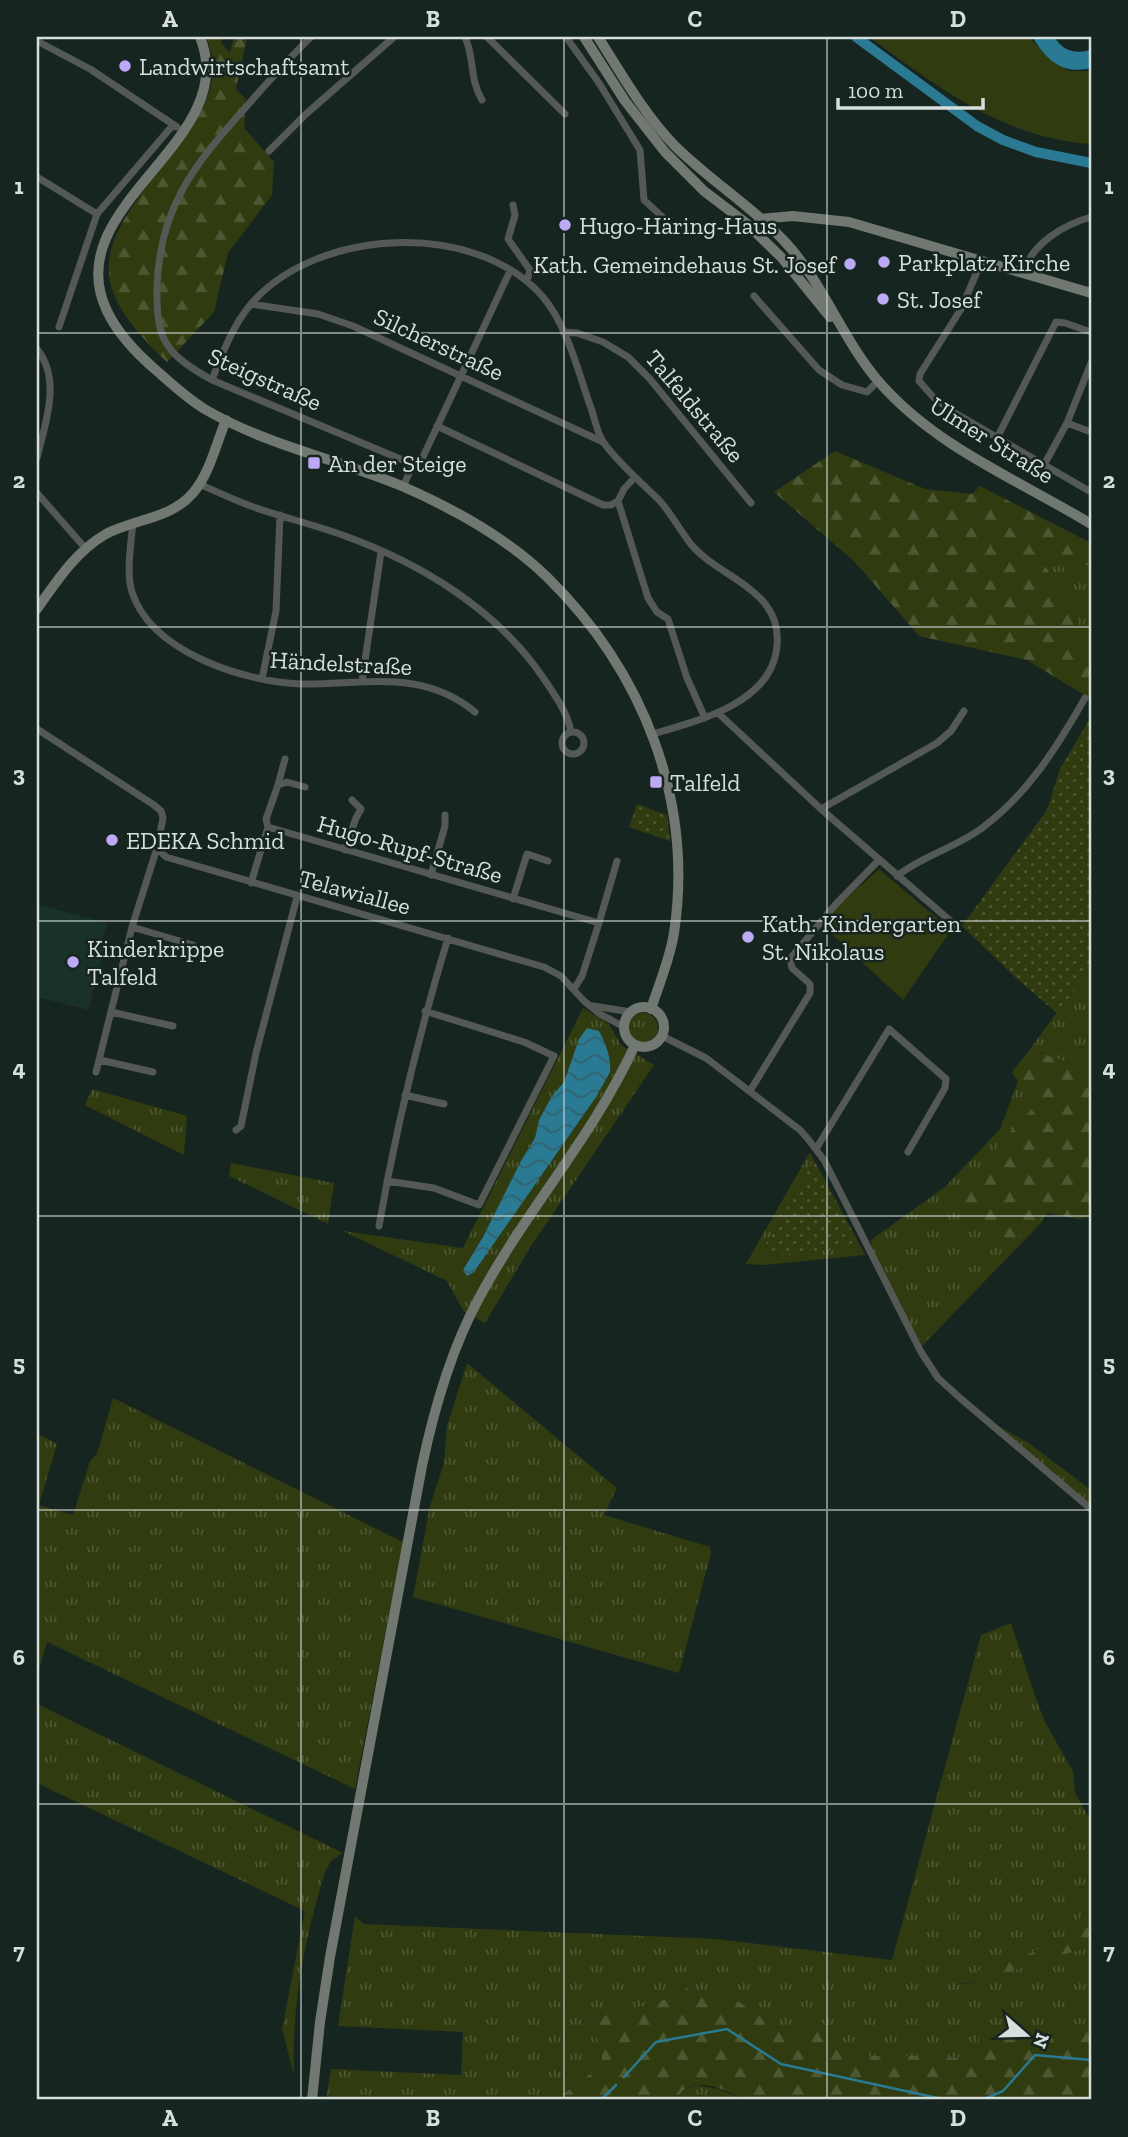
<svg xmlns="http://www.w3.org/2000/svg" width="1128" height="2137" font-family="'Zilla Slab',serif">
<style>
.built{fill:#1a312a}
.grass{fill:url(#grass-tufts)}
.forest{fill:url(#forest-firs)}
.park{fill:#303b10}
.garden{fill:url(#garden-dots)}
.water{fill:url(#water-waves)}
.lines{fill:none;stroke-linecap:round;stroke-linejoin:round}
.stream{stroke:#297a92;stroke-width:2.5}
.canal{stroke:#297a92;stroke-width:10}
.river{stroke:#297a92;stroke-width:18}
.street{stroke:#545955;stroke-width:7}
.secondary{stroke:#707871;stroke-width:10}
.grid{fill:none;stroke:#d6dfdc;stroke-width:2;stroke-opacity:0.55}
.poi-dot{fill:#bcaaf6;stroke:#172521;stroke-width:2.5}
.labels{text-anchor:middle;dominant-baseline:central;stroke-width:5;stroke-linejoin:round;paint-order:stroke}
.poi-label{font-size:24px;fill:#d6dfdc;stroke:#172521;text-anchor:start}
.street-label{font-size:24px;fill:#d6dfdc;stroke:#172521}
.neatline{fill:none;stroke:#d6dfdc;stroke-width:2.5}
.grid-label{font-size:23px;text-anchor:middle;font-weight:bold;fill:#d6dfdc}
</style>
<defs>
<pattern id="grass-tufts" width="24" height="20" patternUnits="userSpaceOnUse" patternTransform="scale(1.75)"><rect width="24" height="20" fill="#303b10"/><path d="M3 7l-1-3M5 7V3M7 7l1-3M15 17l-1-3M17 17v-4M19 17l1-3" fill="none" stroke="#4d5732"/></pattern>
<pattern id="forest-firs" width="22" height="20" patternUnits="userSpaceOnUse" patternTransform="scale(1.75)"><rect width="22" height="20" fill="#303b10"/><path d="M5 1l3.5 6h-7zM16 11l3.5 6h-7z" fill="#4d5732"/></pattern>
<pattern id="garden-dots" width="8" height="8" patternUnits="userSpaceOnUse" patternTransform="scale(1.75)"><rect width="8" height="8" fill="#303b10"/><path d="M2 2h.1M6 6h.1" fill="none" stroke="#4d5732" stroke-width="1.8" stroke-linecap="round"/></pattern>
<pattern id="water-waves" width="16" height="10" patternUnits="userSpaceOnUse" patternTransform="scale(1.75)"><rect width="16" height="10" fill="#297a92"/><path d="M0 5q4-4 8 0t8 0" fill="none" stroke="#33616e"/></pattern>
</defs>
<rect width="100%" height="100%" fill="#172521"/>
<path class="built" d="M 39,905 L 107,923 L 102,942 L 106,943 L 88,1010 L 37,997 L 37,909 Z"/>
<path class="grass" d="M 1065,554 L 1091,567 L 1091,658 L 1073,642 L 1044,564 Z
M 1091,966 L 1091,1071 L 1030,1049 Z
M 583,1008 L 609,1024 L 621,1045 L 654,1065 L 531,1246 L 485,1323 L 464,1312 L 447,1281 L 343,1231 L 463,1248 Z
M628 1028a15 15 0 1 1 30 0a15 15 0 1 1-30 0Z
M 1018,1081 L 1034,1108 L 1000,1142 L 1047,1213 L 1041,1223 L 922,1346 L 873,1254 L 871,1240 L 945,1187 L 1000,1129 Z
M 92,1089 L 187,1116 L 184,1155 L 85,1105 Z
M 810,1152 L 814,1160 L 760,1256 L 861,1247 L 865,1255 L 764,1265 L 746,1264 Z
M 231,1163 L 334,1183 L 328,1224 L 229,1176 Z
M 467,1363 L 617,1488 L 604,1515 L 710,1547 L 711,1553 L 679,1673 L 413,1597 L 430,1506 L 444,1463 L 447,1426 Z
M 113,1398 L 403,1542 L 355,1789 L 47,1642 L 37,1677 L 37,1433 L 57,1444 L 39,1505 L 73,1515 L 90,1461 L 97,1454 Z
M 1000,1427 L 1027,1442 L 1091,1490 L 1091,1506 L 1003,1432 Z
M 1011,1623 L 1036,1699 L 1045,1722 L 1073,1772 L 1075,1793 L 1091,1821 L 1091,1897 L 1077,1924 L 1061,1940 L 1004,1964 L 954,1976 L 953,1985 C 1001,1982 1044,1953 1091,1947 L 1091,2023 L 1078,2025 L 976,2060 L 937,2056 L 870,2056 L 818,2031 L 773,2027 L 738,2001 L 687,1988 C 654,2009 618,2012 580,2018 L 602,2044 L 602,2065 L 555,2100 L 326,2100 L 331,2069 L 461,2075 L 463,2032 L 338,2026 L 355,1916 L 364,1924 L 716,1939 L 892,1960 L 981,1635 Z
M 37,1704 L 343,1853 L 331,1861 L 325,1872 C 305,1936 291,2008 294,2075 L 282,2029 L 305,1911 L 37,1783 Z
M 697,2085 L 718,2089 L 747,2100 L 674,2100 L 687,2088 Z"/>
<path class="forest" d="M 206,37 L 222,37 L 221,43 L 230,53 L 234,37 L 247,37 L 236,89 L 246,99 L 244,128 L 274,162 L 272,195 L 228,253 L 214,312 L 167,362 C 147,343 125,321 114,295 C 77,206 249,129 206,37 Z
M 835,451 L 925,489 L 972,494 L 980,486 L 1091,543 L 1091,567 L 1065,555 L 1044,564 L 1079,622 L 1074,642 L 1091,658 L 1091,699 L 1027,660 L 919,636 L 855,562 L 774,492 Z
M 1030,1049 L 1091,1071 L 1091,1217 L 1079,1219 L 1047,1213 L 1005,1250 L 959,1202 L 1000,1142 L 1033,1108 L 1012,1072 Z
M 1091,1897 L 1091,1947 L 1039,1961 L 987,1980 L 953,1985 L 954,1976 L 1004,1964 L 1061,1940 L 1077,1924 Z
M 687,1988 L 738,2001 L 774,2027 L 818,2031 L 870,2056 L 937,2056 L 975,2060 L 980,2035 L 1091,2023 L 1091,2100 L 747,2100 C 731,2093 704,2078 686,2088 C 682,2091 678,2097 674,2100 L 555,2100 L 602,2065 L 602,2044 L 580,2018 C 618,2012 654,2009 687,1988 Z"/>
<path class="park" d="M 869,37 L 1029,37 L 1047,56 L 1069,71 L 1091,71 L 1091,144 C 1003,138 938,87 869,37 Z
M 879,869 L 951,930 L 903,1000 L 822,925 L 839,905 Z"/>
<path class="garden" d="M 1091,717 L 1091,966 L 1058,1014 L 1016,978 L 962,926 L 1047,810 L 1060,769 Z
M 637,804 L 667,815 L 670,841 L 629,827 Z
M 814,1160 L 861,1247 L 759,1256 Z"/>
<path class="water" d="M 587,1028 L 599,1031 C 606,1044 611,1057 610,1072 L 596,1097 L 474,1272 L 467,1276 L 463,1270 L 483,1237 L 521,1161 L 535,1138 L 539,1120 L 552,1096 L 564,1082 L 579,1039 Z"/>
<g class="lines">
<path class="stream" d="M 624,2077 L 656,2042 L 727,2029 L 781,2064 L 947,2100
M 601,2100 L 616,2085
M 982,2100 L 1003,2091 L 1035,2055 L 1091,2060"/>
<path class="canal" d="M 856,37 L 977,126 L 1003,140 L 1036,152 L 1091,163"/>
<path class="river" d="M 1043,37 C 1055,56 1068,65 1091,59"/>
<path class="street" d="M 311,37 C 288,59 267,83 246,107 C 195,164 159,207 157,288 C 156,341 166,354 212,380 L 417,466
M 465,37 C 475,59 469,78 482,100
M 487,37 L 565,114
M 566,37 L 599,83 L 640,150 L 644,200 L 669,223
M 37,41 L 90,69 L 177,127
M 269,151 L 306,114 L 394,37
M 37,177 L 97,214
M 513,205 L 515,215 L 508,239 L 530,270 L 527,281
M 982,260 L 961,309 L 920,374 L 919,381 L 934,398 L 955,413 L 1091,492
M 1023,272 C 1033,243 1063,225 1091,217
M 754,296 L 819,370 L 842,385 L 867,392 L 878,381
M 251,304 L 318,314 L 353,326 L 603,442
M 59,327 L 97,214 L 173,125
M 563,332 L 577,333 L 603,342 L 628,357 L 650,379 L 751,503
M 37,349 C 62,380 45,424 37,458
M 212,380 C 222,354 233,325 251,304 C 316,228 475,219 543,297 C 568,327 578,372 591,408 C 595,419 597,434 604,443 C 619,464 641,482 659,500 C 671,513 679,529 690,543 C 719,580 788,589 776,653 C 766,705 696,721 653,734
M 1067,423 L 1091,432
M 437,426 L 603,505 L 611,505 L 618,501
M 997,438 L 1056,322 L 1065,323 L 1091,332
M 1044,465 L 1067,423 L 1091,363
M 635,477 L 624,489 L 618,501 L 648,598 L 657,612 L 668,619 L 687,678 L 705,718
M 199,484 C 215,491 232,499 248,505 C 280,517 313,524 345,536 C 420,563 496,609 542,676 C 553,692 568,713 571,732
M 403,487 L 410,471 L 422,459 L 510,271
M 37,493 L 86,549
M 133,523 C 131,542 126,574 132,592 C 151,652 244,682 301,684 C 364,685 421,668 475,712
M 262,679 L 276,611 L 280,515
M 362,681 L 381,552
M 718,713 L 821,809 L 955,925
M 37,729 L 154,805 L 161,811 L 163,818 L 157,848 L 132,927 L 96,1072
M562 743a11 11 0 1 1 22 0a11 11 0 1 1-22 0Z
M 278,785 L 285,759
M 821,809 L 937,743 L 951,731 L 964,711
M 268,827 L 266,819 L 278,785 L 287,782 L 305,787
M 157,848 L 166,857 L 544,967 L 561,976 L 584,1001 L 600,1014 L 624,1027
M 345,850 L 356,818 L 361,809 L 352,800
M 431,875 L 445,826 L 445,815
M 897,876 C 922,856 955,848 982,828 C 1028,794 1057,747 1085,698
M 251,883 L 268,827 L 599,923 L 582,976 L 574,989
M 513,899 L 527,854 L 548,861
M 599,923 L 617,861
M 132,927 L 193,945
M 593,1006 L 631,1012
M 111,1012 L 173,1026
M 662,1036 L 706,1058 L 800,1130 L 808,1139 L 824,1160 L 921,1352 L 938,1378 L 960,1398 L 1091,1509
M 100,1060 L 153,1072
M 750,1091 L 810,993 L 810,984 L 792,968 L 790,959 L 835,905 L 879,860
M 405,1095 L 444,1104
M 236,1130 L 241,1126 L 256,1053 L 297,897
M 816,1149 L 889,1029 L 946,1079 L 945,1088 L 908,1152
M 387,1181 L 434,1188 L 479,1205 L 554,1056 L 524,1042 L 425,1011
M 379,1226 C 396,1128 419,1033 448,938"/>
<path class="secondary" d="M 200,37 C 243,142 56,205 107,311 C 118,334 137,354 157,371 C 173,385 190,401 208,411 C 269,446 340,460 404,487 C 454,509 508,539 547,577 C 643,671 694,800 674,933 C 670,959 659,984 651,1009
M 584,37 L 625,101 L 665,152 L 704,191 L 746,223 L 782,258 L 830,317
M 598,37 C 621,73 644,114 674,145 C 709,180 752,206 786,243 C 824,284 843,341 880,383 C 937,448 1019,480 1091,524
M 759,219 L 793,216 L 849,222 L 1091,293
M 37,609 C 56,582 76,551 106,534 C 134,519 171,519 193,493 C 210,473 216,444 226,420
M624 1027a20 20 0 1 1 40 0a20 20 0 1 1-40 0Z
M 312,2100 L 320,2022 L 330,1957 L 422,1466 C 434,1409 450,1352 478,1300 C 525,1211 593,1137 635,1045"/>
</g>
<path class="grid" d="M 301,37 L 301,2100M 564,37 L 564,2100M 827,37 L 827,2100M 37,333 L 1091,333M 37,627 L 1091,627M 37,921 L 1091,921M 37,1216 L 1091,1216M 37,1510 L 1091,1510M 37,1804 L 1091,1804"/>
<g class="poi-dot">
<circle cx="125" cy="66" r="7"/>
<circle cx="565" cy="225" r="7"/>
<circle cx="884" cy="262" r="7"/>
<circle cx="850" cy="264" r="7"/>
<circle cx="883" cy="299" r="7"/>
<rect x="307" y="456" width="14" height="14" rx="3.5"/>
<rect x="649" y="775" width="14" height="14" rx="3.5"/>
<circle cx="112" cy="840" r="7"/>
<circle cx="748" cy="937" r="7"/>
<circle cx="73" cy="962" r="7"/>
</g>
<g class="labels">
<g class="poi-label">
<text x="139" y="66">Landwirtschaftsamt</text>
<text x="579" y="225">Hugo-Häring-Haus</text>
<text x="898" y="262">Parkplatz Kirche</text>
<text x="836" y="264" text-anchor="end">Kath. Gemeindehaus St. Josef</text>
<text x="897" y="299">St. Josef</text>
<text x="328" y="463">An der Steige</text>
<text x="670" y="782">Talfeld</text>
<text x="126" y="840">EDEKA Schmid</text>
<text x="762" y="923">Kath. Kindergarten<tspan x="762" dy="28">St. Nikolaus</tspan></text>
<text x="87" y="948">Kinderkrippe<tspan x="87" dy="28">Talfeld</tspan></text>
</g>
<g class="street-label">
<text transform="translate(439 344) rotate(25)">Silcherstraße</text>
<text transform="translate(265 379) rotate(24)">Steigstraße</text>
<text transform="translate(695 406) rotate(50)">Talfeldstraße</text>
<text transform="translate(992 440) rotate(32)">Ulmer Straße</text>
<text transform="translate(341 663) rotate(3)">Händelstraße</text>
<text transform="translate(410 849) rotate(16)">Hugo-Rupf-Straße</text>
<text transform="translate(355 892) rotate(15)">Telawiallee</text>
</g>
</g>
<rect width="1128" height="2137" fill="none" stroke="#172521" stroke-width="77"/>
<g transform="translate(1026 2035) rotate(110)" stroke="#172521" stroke-width="5" paint-order="stroke">
<path d="M0-5L12 26L0 18L-12 26Z" fill="#d6dfdc"/>
<text y="-10" font-size="19" font-weight="bold" text-anchor="middle" fill="#d6dfdc">N</text>
</g>
<path d="M838 98v10h145v-10" fill="none" stroke="#d6dfdc" stroke-width="3.5"/>
<text x="848" y="98" font-size="21" fill="#d6dfdc" stroke="#172521" stroke-width="5" paint-order="stroke">100 m</text>
<rect x="38" y="38" width="1052" height="2060" class="neatline"/>
<g class="grid-label">
<text x="170" y="27">A</text>
<text x="433" y="27">B</text>
<text x="695" y="27">C</text>
<text x="958" y="27">D</text>
<text x="19" y="194">1</text>
<text x="1109" y="194">1</text>
<text x="19" y="488">2</text>
<text x="1109" y="488">2</text>
<text x="19" y="782">3</text>
<text x="1109" y="782">3</text>
<text x="19" y="1076">4</text>
<text x="1109" y="1076">4</text>
<text x="19" y="1371">5</text>
<text x="1109" y="1371">5</text>
<text x="19" y="1665">6</text>
<text x="1109" y="1665">6</text>
<text x="19" y="1959">7</text>
<text x="1109" y="1959">7</text>
<text x="170" y="2126">A</text>
<text x="433" y="2126">B</text>
<text x="695" y="2126">C</text>
<text x="958" y="2126">D</text>
</g>
</svg>
